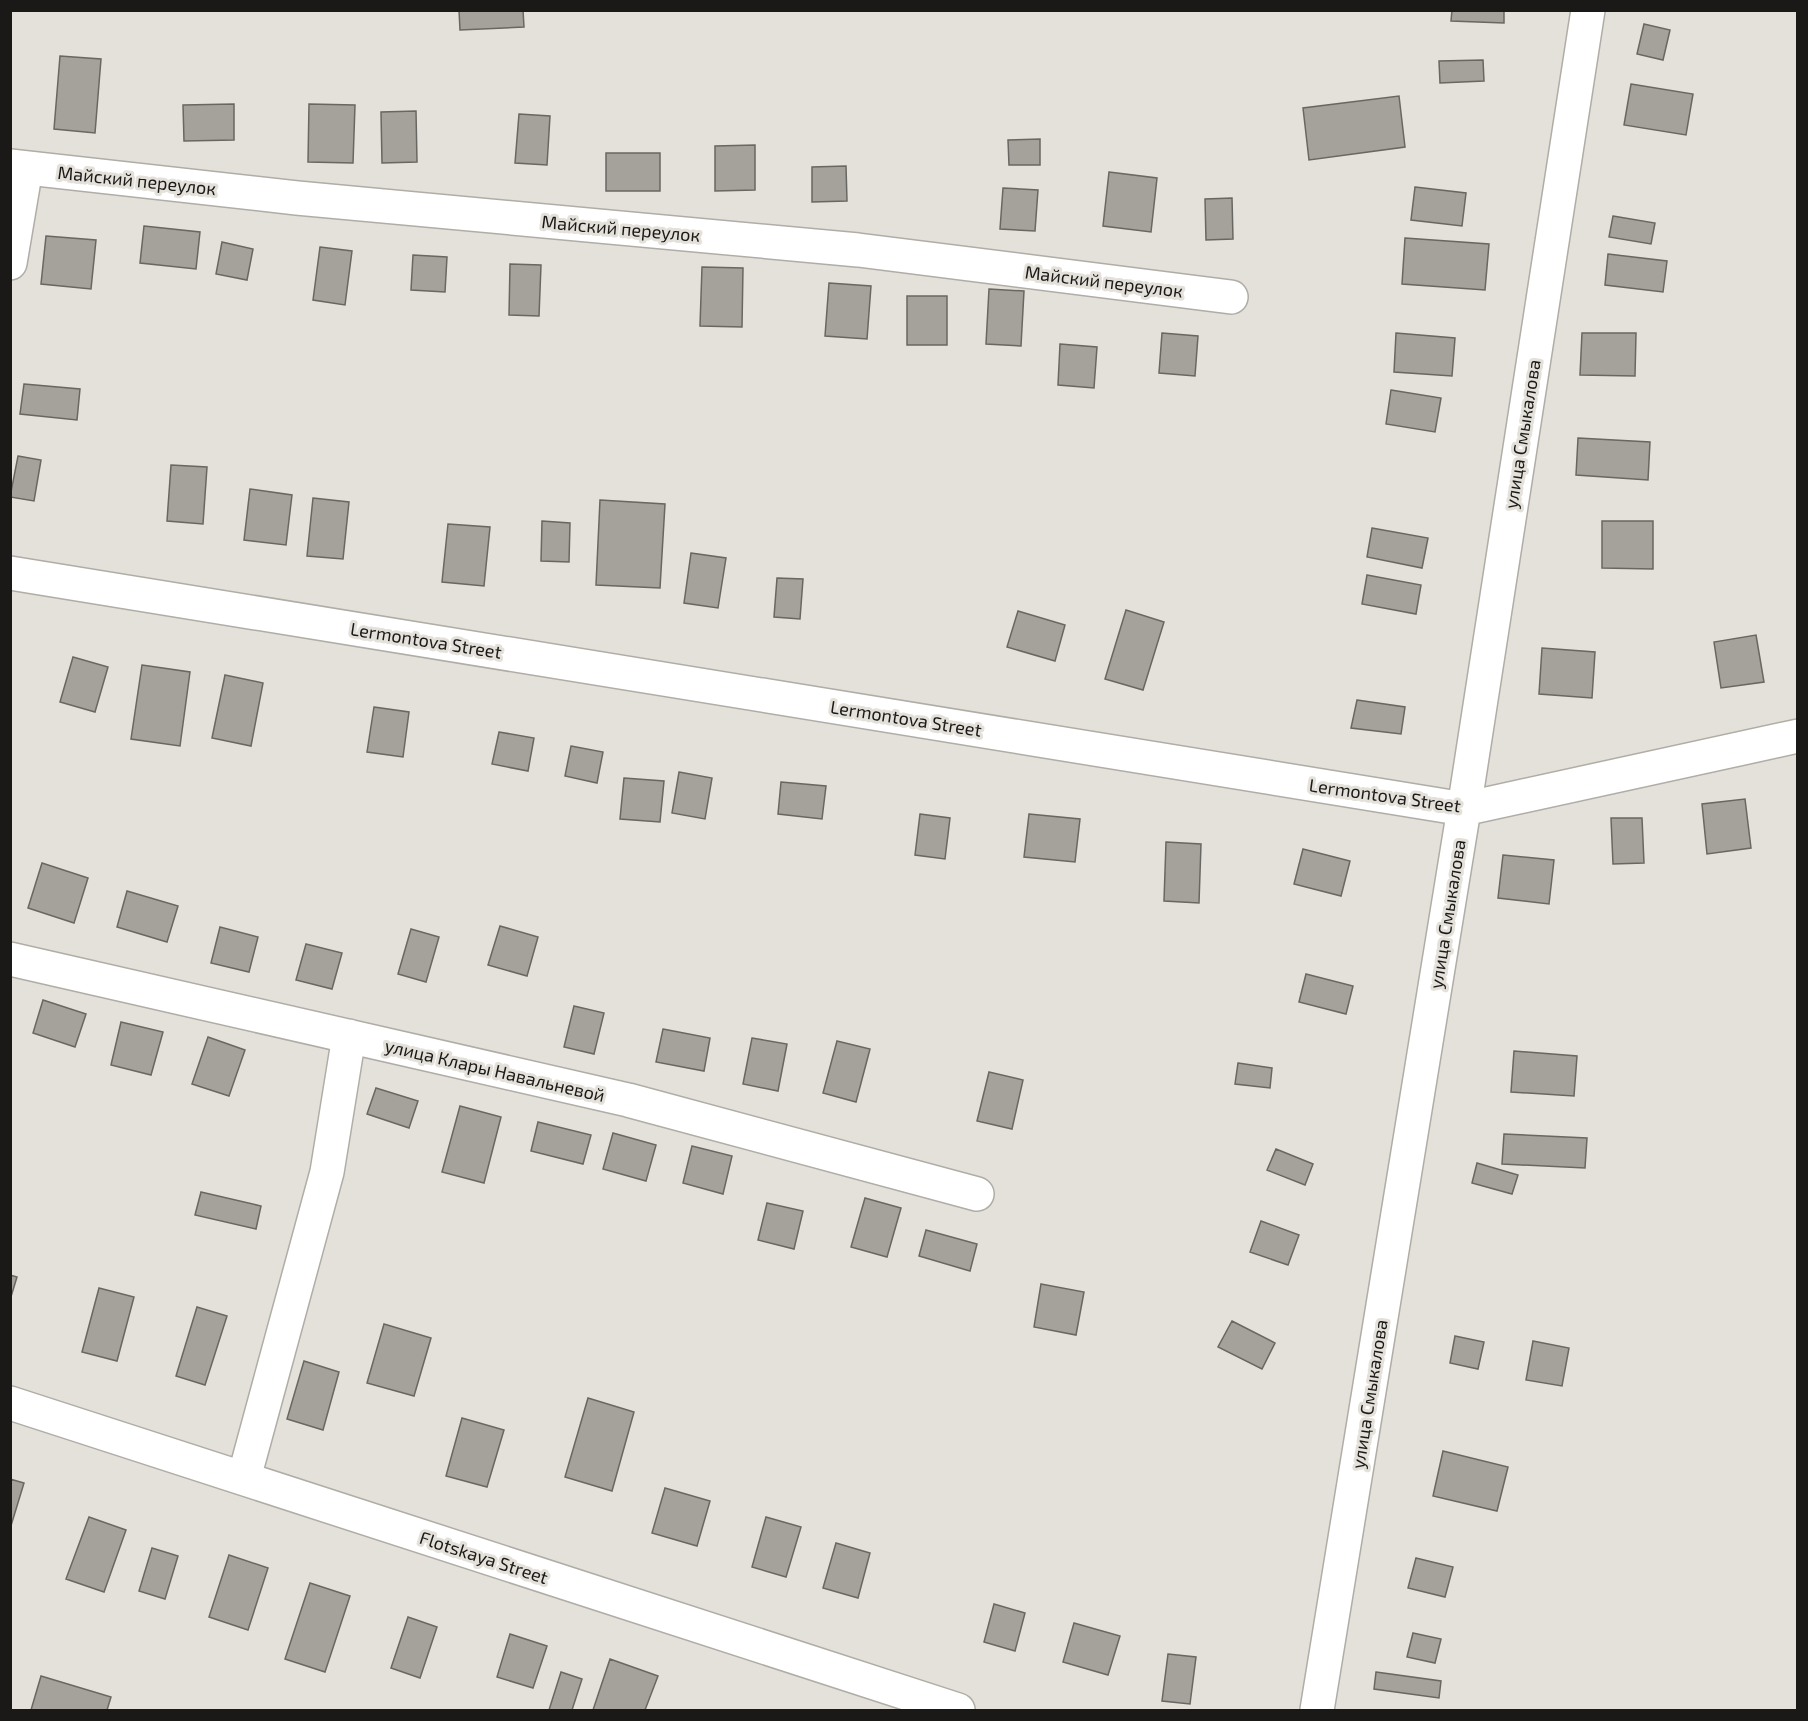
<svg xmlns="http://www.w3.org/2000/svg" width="1808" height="1721" font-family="'Exo 2',sans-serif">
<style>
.building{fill:#a5a29c;stroke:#696761;stroke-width:1.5}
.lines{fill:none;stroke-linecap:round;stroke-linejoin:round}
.minor-casing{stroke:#b0ada6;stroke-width:36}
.minor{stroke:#fff;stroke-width:33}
.labels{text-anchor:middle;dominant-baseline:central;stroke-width:6;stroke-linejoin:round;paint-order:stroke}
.street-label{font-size:18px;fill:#1a1917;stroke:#e4e0da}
</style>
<rect width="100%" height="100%" fill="#e4e0da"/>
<path class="building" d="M 459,10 L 523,10 L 524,27 L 460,30 Z
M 1452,10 L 1504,10 L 1504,23 L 1451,21 Z
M 1644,24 L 1670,30 L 1663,60 L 1637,54 Z
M 60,56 L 101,59 L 95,133 L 54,129 Z
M 1483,60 L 1484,81 L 1440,83 L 1439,61 Z
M 1631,84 L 1693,94 L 1686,135 L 1624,125 Z
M 1399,96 L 1405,147 L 1309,160 L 1303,108 Z
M 234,104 L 234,140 L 184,141 L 183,105 Z
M 309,104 L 355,105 L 353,163 L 308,162 Z
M 416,111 L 417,162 L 382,163 L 381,112 Z
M 519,114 L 550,116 L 547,165 L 515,163 Z
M 1040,139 L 1040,165 L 1009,165 L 1008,140 Z
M 755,145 L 755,190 L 715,191 L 715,146 Z
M 606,153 L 660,153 L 660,191 L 606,191 Z
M 846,166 L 847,201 L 812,202 L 812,167 Z
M 1109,172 L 1157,178 L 1151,232 L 1103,226 Z
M 1415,187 L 1466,193 L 1462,226 L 1411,220 Z
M 1003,188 L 1038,190 L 1035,231 L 1000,229 Z
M 1232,198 L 1233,239 L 1206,240 L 1205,199 Z
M 1613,216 L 1655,223 L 1651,244 L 1609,237 Z
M 144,226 L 200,232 L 196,269 L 140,263 Z
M 46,236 L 96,240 L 91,289 L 41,284 Z
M 1405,238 L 1489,244 L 1485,290 L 1402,284 Z
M 222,242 L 253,249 L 247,280 L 216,274 Z
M 320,247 L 352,251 L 345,305 L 313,300 Z
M 1608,254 L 1667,261 L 1663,292 L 1605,285 Z
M 413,255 L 447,257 L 445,292 L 411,290 Z
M 510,264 L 541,265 L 539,316 L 509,315 Z
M 702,267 L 743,268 L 742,327 L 700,326 Z
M 829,283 L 871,286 L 867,339 L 825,336 Z
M 989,289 L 1024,291 L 1021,346 L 986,344 Z
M 907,296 L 947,296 L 947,345 L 907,345 Z
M 1162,333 L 1198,336 L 1195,376 L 1159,373 Z
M 1396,333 L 1455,338 L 1452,376 L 1394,372 Z
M 1582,333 L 1636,333 L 1635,376 L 1580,375 Z
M 1060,344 L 1097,347 L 1094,388 L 1058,385 Z
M 24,384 L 80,389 L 77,420 L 20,414 Z
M 1391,390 L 1441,398 L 1435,432 L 1386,424 Z
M 1578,438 L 1650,442 L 1648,480 L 1576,475 Z
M 18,456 L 41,460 L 34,501 L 10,497 Z
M 171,465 L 207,467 L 203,524 L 167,521 Z
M 250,489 L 292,495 L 286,545 L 244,540 Z
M 313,498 L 349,502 L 343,559 L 307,556 Z
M 600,500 L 665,504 L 660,588 L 596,585 Z
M 542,521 L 570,523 L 569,562 L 541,561 Z
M 1602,521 L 1653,521 L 1653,569 L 1602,568 Z
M 448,524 L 490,527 L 484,586 L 442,582 Z
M 1372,528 L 1428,538 L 1422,568 L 1367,557 Z
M 691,553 L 726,558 L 718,608 L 684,603 Z
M 1367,575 L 1421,585 L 1416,614 L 1362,604 Z
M 777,578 L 803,579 L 800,619 L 774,617 Z
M 1126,610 L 1164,622 L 1143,690 L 1105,679 Z
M 1018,611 L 1065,625 L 1055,661 L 1007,647 Z
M 1756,635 L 1764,682 L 1721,688 L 1714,642 Z
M 1542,648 L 1595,652 L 1592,698 L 1539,694 Z
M 73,657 L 108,667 L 95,712 L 60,702 Z
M 142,665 L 190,672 L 180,746 L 131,739 Z
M 225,675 L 263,683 L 251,746 L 212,738 Z
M 1357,700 L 1405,707 L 1401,734 L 1351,728 Z
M 374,707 L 409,712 L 403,757 L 367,752 Z
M 499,732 L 534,738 L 528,771 L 492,764 Z
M 571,746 L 603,752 L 597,783 L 565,776 Z
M 679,772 L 712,778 L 705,819 L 672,813 Z
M 624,778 L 664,781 L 660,822 L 620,819 Z
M 781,782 L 826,786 L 822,819 L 778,814 Z
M 1745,799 L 1751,848 L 1707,854 L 1702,804 Z
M 920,814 L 950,818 L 945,859 L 915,855 Z
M 1029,814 L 1080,819 L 1075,862 L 1024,857 Z
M 1611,818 L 1642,818 L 1644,863 L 1613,864 Z
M 1166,842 L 1201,844 L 1199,903 L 1164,901 Z
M 1303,849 L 1350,861 L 1341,896 L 1294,884 Z
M 1503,855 L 1554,860 L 1549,904 L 1498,898 Z
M 42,863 L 88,878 L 74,923 L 28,908 Z
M 127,891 L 178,906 L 167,942 L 117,927 Z
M 500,926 L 538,937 L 527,976 L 488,965 Z
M 220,927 L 258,937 L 249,972 L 211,963 Z
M 411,929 L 439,937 L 426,982 L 398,974 Z
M 306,944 L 342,953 L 332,989 L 296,980 Z
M 1306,974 L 1353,986 L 1346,1014 L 1299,1002 Z
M 43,1000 L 86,1014 L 75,1047 L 33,1033 Z
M 574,1006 L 604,1013 L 594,1054 L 564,1047 Z
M 121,1022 L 163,1032 L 151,1075 L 111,1065 Z
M 663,1029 L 710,1038 L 704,1071 L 656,1062 Z
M 208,1037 L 245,1050 L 229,1096 L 192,1084 Z
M 752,1038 L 787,1044 L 778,1091 L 743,1084 Z
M 837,1041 L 870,1049 L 856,1102 L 823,1093 Z
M 1514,1051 L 1577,1056 L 1574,1096 L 1511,1092 Z
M 1238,1063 L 1272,1068 L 1270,1088 L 1235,1084 Z
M 989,1072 L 1023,1080 L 1012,1129 L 977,1121 Z
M 376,1088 L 418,1101 L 409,1128 L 367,1114 Z
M 460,1106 L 501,1117 L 484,1183 L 442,1172 Z
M 538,1122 L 591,1135 L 583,1164 L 531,1151 Z
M 613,1133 L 656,1145 L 646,1181 L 603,1169 Z
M 1504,1134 L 1587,1138 L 1585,1168 L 1502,1164 Z
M 692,1146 L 732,1156 L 723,1194 L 683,1183 Z
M 1276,1149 L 1313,1164 L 1305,1185 L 1267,1170 Z
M 1477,1163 L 1518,1175 L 1512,1194 L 1472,1183 Z
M 201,1192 L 261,1206 L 256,1229 L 195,1215 Z
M 865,1198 L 901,1208 L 887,1257 L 851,1247 Z
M 767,1203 L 803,1211 L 794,1249 L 758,1240 Z
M 1261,1221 L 1299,1235 L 1288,1265 L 1250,1252 Z
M 926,1230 L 977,1244 L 970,1271 L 919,1256 Z
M 10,1275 L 17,1277 L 10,1300 Z
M 1041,1284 L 1084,1292 L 1076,1335 L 1034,1327 Z
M 99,1288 L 134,1297 L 117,1361 L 82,1352 Z
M 197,1307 L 227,1316 L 205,1385 L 176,1376 Z
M 1232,1321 L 1275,1343 L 1262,1369 L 1218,1347 Z
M 384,1324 L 431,1338 L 414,1396 L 367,1383 Z
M 1455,1336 L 1484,1342 L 1478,1369 L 1450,1363 Z
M 1533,1341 L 1569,1348 L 1562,1386 L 1526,1380 Z
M 304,1361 L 339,1372 L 323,1430 L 287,1419 Z
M 588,1398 L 634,1412 L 612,1491 L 565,1477 Z
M 462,1418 L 504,1430 L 487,1487 L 446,1476 Z
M 1443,1451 L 1508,1467 L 1497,1511 L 1433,1496 Z
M 10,1479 L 24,1483 L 10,1529 Z
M 665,1488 L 710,1501 L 697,1546 L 652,1533 Z
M 89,1517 L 126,1530 L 104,1592 L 66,1579 Z
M 766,1517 L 801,1527 L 786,1577 L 752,1567 Z
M 836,1543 L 870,1553 L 858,1598 L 823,1588 Z
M 152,1548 L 178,1556 L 165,1599 L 139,1591 Z
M 229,1555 L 268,1568 L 248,1630 L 209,1617 Z
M 1416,1558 L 1453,1567 L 1445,1597 L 1408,1588 Z
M 310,1583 L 350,1596 L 325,1672 L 285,1659 Z
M 994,1604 L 1025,1613 L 1015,1651 L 984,1642 Z
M 408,1617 L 437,1627 L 420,1678 L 391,1668 Z
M 1074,1623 L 1120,1636 L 1108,1675 L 1063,1662 Z
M 1413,1633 L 1441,1639 L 1435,1663 L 1407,1657 Z
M 510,1634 L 547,1646 L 533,1688 L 497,1677 Z
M 1168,1654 L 1196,1657 L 1190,1704 L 1162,1701 Z
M 610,1659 L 658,1676 L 645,1710 L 593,1710 Z
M 561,1672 L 582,1679 L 572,1710 L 549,1710 Z
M 1376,1672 L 1441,1681 L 1439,1698 L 1374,1689 Z
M 41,1676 L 111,1697 L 107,1710 L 31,1710 Z"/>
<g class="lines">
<defs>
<path id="minor" d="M 10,166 L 297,198 L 858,250 L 1231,297
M 10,263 L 26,168
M 10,573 L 1464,809 L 1798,736
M 10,959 L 628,1100 L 977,1194
M 10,1403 L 958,1710
M 244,1478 L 327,1172 L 349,1036
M 1317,1710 L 1464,809 L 1588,10"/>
</defs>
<use href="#minor" class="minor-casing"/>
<use href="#minor" class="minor"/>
</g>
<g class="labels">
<g class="street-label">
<text transform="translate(137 180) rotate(6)">Майский переулок</text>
<text transform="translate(621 228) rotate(5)">Майский переулок</text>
<text transform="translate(1104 281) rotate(7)">Майский переулок</text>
<text transform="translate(1522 434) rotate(-81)">улица Смыкалова</text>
<text transform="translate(426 640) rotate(9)">Lermontova Street</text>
<text transform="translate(906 718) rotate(9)">Lermontova Street</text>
<text transform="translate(1385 795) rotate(8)">Lermontova Street</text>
<text transform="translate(1447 914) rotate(-81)">улица Смыкалова</text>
<text transform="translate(495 1070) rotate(13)">улица Клары Навальневой</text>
<text transform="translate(1369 1394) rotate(-81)">улица Смыкалова</text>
<text transform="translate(484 1557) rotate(18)">Flotskaya Street</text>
</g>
</g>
<rect width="1808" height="1721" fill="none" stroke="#1a1917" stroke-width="24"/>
</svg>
